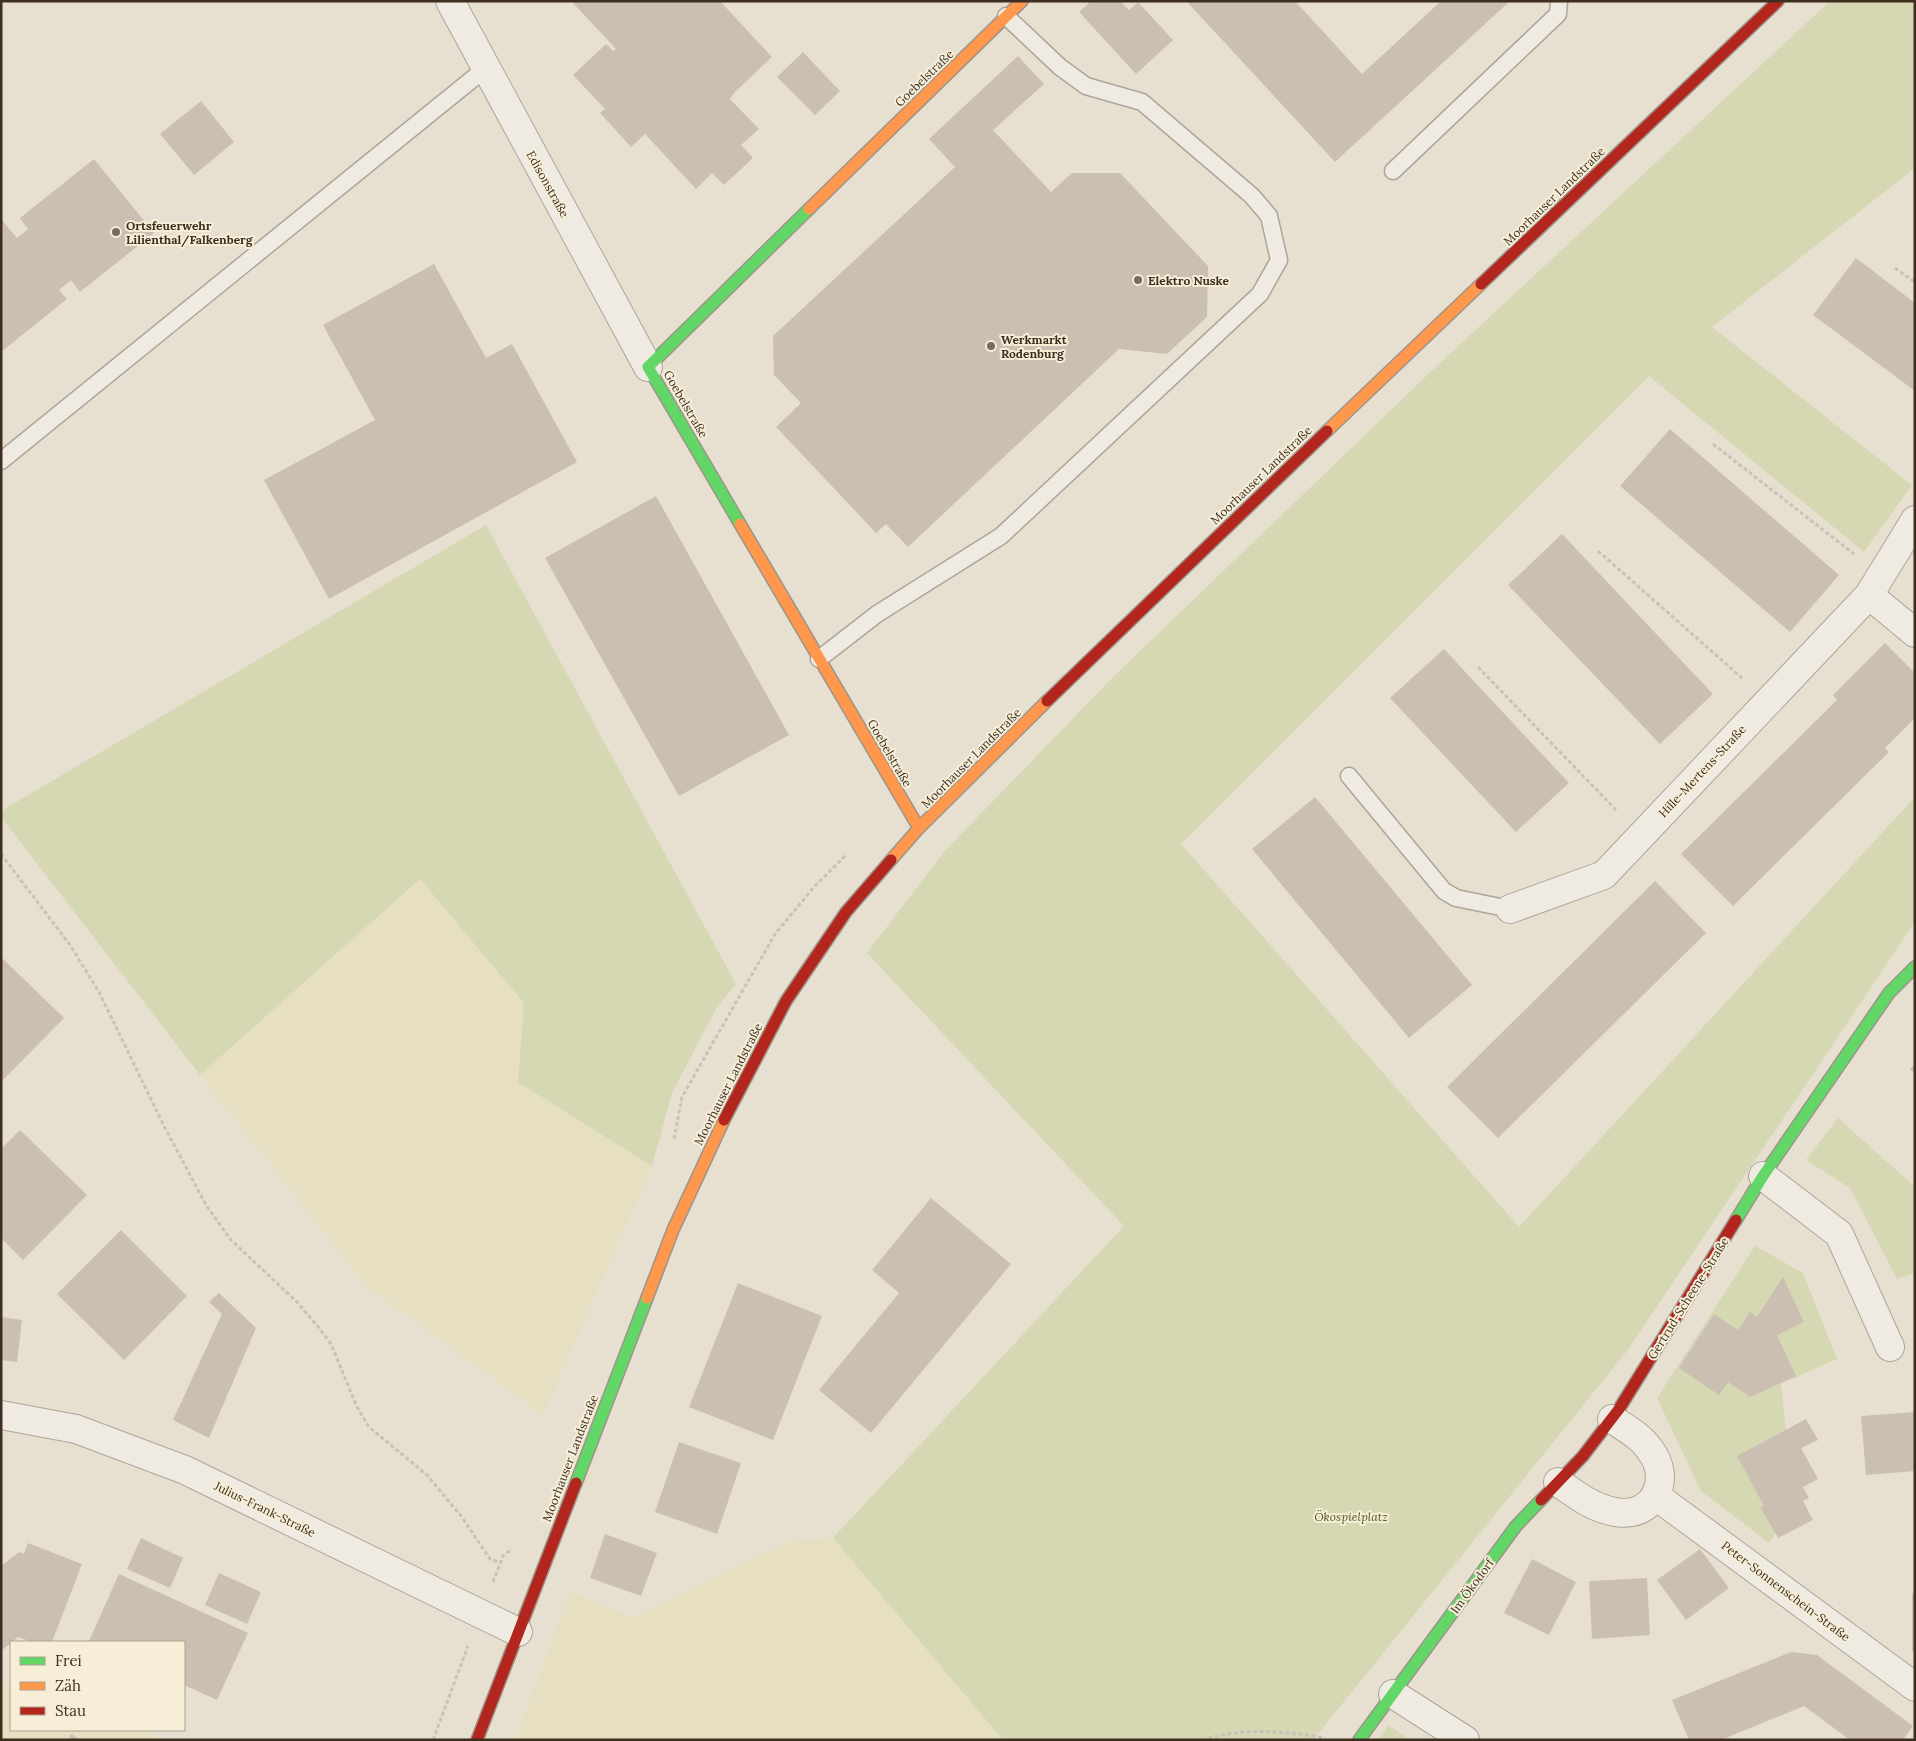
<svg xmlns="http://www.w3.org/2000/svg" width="1916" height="1741" font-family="Lora,serif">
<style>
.farmland{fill:#e6dfc2}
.green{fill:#d6d7b3}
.building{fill:#cbbfb2}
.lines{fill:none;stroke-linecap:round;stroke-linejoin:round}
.lane-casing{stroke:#ada599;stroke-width:19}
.street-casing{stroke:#ada599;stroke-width:30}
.fast-casing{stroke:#9c958a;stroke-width:14}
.slow-casing{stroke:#9c958a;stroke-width:14}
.jam-casing{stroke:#9c958a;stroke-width:14}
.path{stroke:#c8c2b9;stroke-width:3;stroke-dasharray:4 2.5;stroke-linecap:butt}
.lane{stroke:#efebe3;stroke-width:16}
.street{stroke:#efebe3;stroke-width:28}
.fast{stroke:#63d668;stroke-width:11}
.slow{stroke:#ff974d;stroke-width:11}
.jam{stroke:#b3261e;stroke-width:11}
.poi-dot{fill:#786c5e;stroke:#f7eed8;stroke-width:2}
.labels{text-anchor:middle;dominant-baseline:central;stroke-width:4;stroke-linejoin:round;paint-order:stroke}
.street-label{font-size:12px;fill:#3d2e20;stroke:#f7eed8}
.poi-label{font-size:12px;font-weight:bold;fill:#3d2e20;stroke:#f7eed8;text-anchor:start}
.park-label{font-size:12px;font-style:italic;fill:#4d5a26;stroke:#f7eed8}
</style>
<rect width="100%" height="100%" fill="#e7e0d1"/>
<path class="farmland" d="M 420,879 L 524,1003 L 518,1082 L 652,1166 L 543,1415 L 367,1287 L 200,1075 Z
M 833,1538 L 1003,1740 L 515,1740 L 570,1592 L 635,1617 L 787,1542 Z
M 11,1680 L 11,1730 L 143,1730 L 162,1740 L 1,1740 L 1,1687 Z"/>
<path class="green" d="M 1830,1 L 1915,1 L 1915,168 L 1712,327 L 1912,485 L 1864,552 L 1649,376 L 1181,844 L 1519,1227 L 1915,797 L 1915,922 L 1627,1351 L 1313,1740 L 1003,1740 L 833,1538 L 1124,1226 L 867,953 L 943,853 L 1114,676 L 1441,362 Z
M 486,525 L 736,984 L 717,1007 L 672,1093 L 652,1166 L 518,1082 L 524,1003 L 420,879 L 200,1075 L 1,817 L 1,811 Z
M 1838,1118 L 1915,1187 L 1915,1273 L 1897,1279 L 1850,1188 L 1806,1160 Z
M 1755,1246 L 1803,1273 L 1837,1359 L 1781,1384 L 1794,1505 L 1769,1543 L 1701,1491 L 1657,1398 Z
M 1388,1725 L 1410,1740 L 1379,1740 Z"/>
<path class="building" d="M 571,1 L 720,1 L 772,57 L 734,93 L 730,99 L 759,129 L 741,145 L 753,158 L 724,185 L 712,173 L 696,189 L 645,134 L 631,147 L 600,113 L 605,109 L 573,75 L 606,44 L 613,51 L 616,49 Z
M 1091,1 L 1120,1 L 1129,10 L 1138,2 L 1173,40 L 1136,74 L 1079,12 Z
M 1190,1 L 1295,1 L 1362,74 L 1441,1 L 1510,1 L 1335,162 L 1188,3 Z
M 803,52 L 840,91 L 815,115 L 777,77 Z
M 1018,56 L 1044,84 L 993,130 L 1051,192 L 1072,173 L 1120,173 L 1208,266 L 1207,317 L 1167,354 L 1119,349 L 908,547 L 886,524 L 876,533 L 776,427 L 801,403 L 774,375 L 773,336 L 955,167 L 929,139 Z
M 201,101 L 234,142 L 194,175 L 160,134 Z
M 94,159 L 154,233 L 80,292 L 71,280 L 59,290 L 67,299 L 1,352 L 1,219 L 17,238 L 28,229 L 20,218 Z
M 1856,258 L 1915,303 L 1915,391 L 1813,315 Z
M 434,264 L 486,358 L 512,344 L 577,462 L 329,599 L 264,480 L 375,420 L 323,325 Z
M 1670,429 L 1839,575 L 1790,632 L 1620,486 Z
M 656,496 L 789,735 L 679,796 L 545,558 Z
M 1562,534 L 1713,694 L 1660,744 L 1508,585 Z
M 1885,643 L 1915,673 L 1915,718 L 1885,748 L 1889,752 L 1733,906 L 1681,854 L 1837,700 L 1833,695 Z
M 1444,649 L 1569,783 L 1516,832 L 1390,698 Z
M 1315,797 L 1472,985 L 1409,1038 L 1252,849 Z
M 1655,881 L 1706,933 L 1498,1138 L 1447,1087 Z
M 1,957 L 64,1018 L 1,1082 Z
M 1915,1064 L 1915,1074 L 1910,1069 Z
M 20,1130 L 87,1195 L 23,1260 L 1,1238 L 1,1149 Z
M 931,1198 L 1011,1264 L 871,1433 L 819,1390 L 899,1293 L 872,1270 Z
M 121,1230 L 187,1296 L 124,1360 L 57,1294 Z
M 1783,1277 L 1804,1322 L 1777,1335 L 1796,1376 L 1750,1397 L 1728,1382 L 1719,1395 L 1679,1368 L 1714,1314 L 1738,1330 L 1750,1312 L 1757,1317 Z
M 738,1283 L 822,1316 L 773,1440 L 689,1407 Z
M 219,1293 L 256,1328 L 209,1438 L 173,1420 L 222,1314 L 209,1302 Z
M 1,1317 L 22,1320 L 17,1362 L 1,1360 Z
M 1915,1412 L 1915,1471 L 1866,1475 L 1861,1416 Z
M 1806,1419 L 1818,1440 L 1801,1448 L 1818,1479 L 1803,1487 L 1809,1498 L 1803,1501 L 1813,1520 L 1778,1538 L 1761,1508 L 1764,1506 L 1737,1456 Z
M 679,1442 L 741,1463 L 717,1534 L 655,1512 Z
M 605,1534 L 657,1553 L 641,1596 L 590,1578 Z
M 141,1538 L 183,1558 L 170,1588 L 127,1569 Z
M 28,1543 L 82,1564 L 52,1642 L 32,1642 L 18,1637 L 1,1651 L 1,1566 L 19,1552 L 24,1554 Z
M 1700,1549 L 1729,1588 L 1686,1620 L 1657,1580 Z
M 1532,1559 L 1576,1582 L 1549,1635 L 1504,1613 Z
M 219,1573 L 261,1592 L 247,1624 L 205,1605 Z
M 119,1574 L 248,1633 L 217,1700 L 184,1685 L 184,1642 L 89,1641 Z
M 1647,1578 L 1650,1635 L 1592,1639 L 1589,1581 Z
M 1912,1593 L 1915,1593 L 1915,1651 L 1912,1651 Z
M 1791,1652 L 1817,1655 L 1913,1726 L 1903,1740 L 1850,1740 L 1804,1706 L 1721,1740 L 1689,1740 L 1672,1700 Z
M 71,1734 L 81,1740 L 68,1740 Z"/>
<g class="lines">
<defs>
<path id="lane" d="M 1393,171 L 1558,14 L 1559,1
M 1,461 L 486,68
M 819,659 L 877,614 L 1001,536 L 1260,294 L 1279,260 L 1269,216 L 1252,196 L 1142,102 L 1086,86 L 1060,67 L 1006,16
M 1349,776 L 1444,891 L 1456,898 L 1510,909"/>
<path id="street" d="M 450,1 L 648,367
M 1869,595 L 1915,520
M 1510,909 L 1604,875 L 1869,595 L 1915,633
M 1763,1176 L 1839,1234 L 1890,1347
M 1,1415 L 76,1429 L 185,1470 L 518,1632
M 1558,1482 C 1576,1495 1593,1508 1615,1512 C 1654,1519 1673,1479 1650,1450 C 1641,1436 1625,1428 1612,1419
M 1656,1496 L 1915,1687
M 1393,1694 L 1465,1740"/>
<path id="fast" d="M 740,524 L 648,367 L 809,209
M 1736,1220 L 1763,1176 L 1889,993 L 1915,967
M 576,1483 L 647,1298
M 1359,1740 L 1516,1526 L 1541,1500"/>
<path id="slow" d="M 809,209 L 1022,1
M 1327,431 L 1481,284
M 740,524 L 919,828
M 891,860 L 919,828 L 1047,701
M 647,1298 L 673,1230 L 724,1120"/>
<path id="jam" d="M 1481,284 L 1778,1
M 1047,701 L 1327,431
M 724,1120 L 786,1001 L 846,912 L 891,860
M 1541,1500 L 1583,1456 L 1619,1409 L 1736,1220
M 477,1740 L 576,1483"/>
</defs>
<use href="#lane" class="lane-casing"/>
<use href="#street" class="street-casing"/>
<use href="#fast" class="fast-casing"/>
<use href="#slow" class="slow-casing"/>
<use href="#jam" class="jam-casing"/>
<path class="path" d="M 1895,268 L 1915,282
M 1713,444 L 1854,554
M 1598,551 L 1742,678
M 1478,667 L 1616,810
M 1,854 L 70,945 L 99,992 L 163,1124 L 206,1205 L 231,1240 L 298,1303 L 319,1328 L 331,1344 L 357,1407 L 369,1427 L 427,1475 L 461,1516 L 490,1559 L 501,1563
M 674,1139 L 682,1097 L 775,934 L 814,887 L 846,855
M 493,1582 L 503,1556 L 512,1549
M 433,1740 L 468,1646
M 1202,1740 C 1243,1727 1284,1731 1325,1738"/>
<use href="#lane" class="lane"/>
<use href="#street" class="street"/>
<use href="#fast" class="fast"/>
<use href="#slow" class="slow"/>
<use href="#jam" class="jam"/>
</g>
<g class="poi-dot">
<circle cx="116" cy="232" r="5"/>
<circle cx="1138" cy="280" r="5"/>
<circle cx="991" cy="346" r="5"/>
</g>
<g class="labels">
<g class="street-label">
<text transform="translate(924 78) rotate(-44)">Goebelstraße</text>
<text transform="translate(548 184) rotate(61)">Edisonstraße</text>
<text transform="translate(1554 196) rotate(-44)">Moorhauser Landstraße</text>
<text transform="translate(686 404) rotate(60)">Goebelstraße</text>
<text transform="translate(1261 475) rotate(-44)">Moorhauser Landstraße</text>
<text transform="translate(890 753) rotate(60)">Goebelstraße</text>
<text transform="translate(971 758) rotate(-45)">Moorhauser Landstraße</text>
<text transform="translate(1702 771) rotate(-47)">Hille-Mertens-Straße</text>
<text transform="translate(728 1084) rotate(-63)">Moorhauser Landstraße</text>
<text transform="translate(1688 1298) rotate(-58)">Gertrud-Scheene-Straße</text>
<text transform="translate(570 1458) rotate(-69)">Moorhauser Landstraße</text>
<text transform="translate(265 1509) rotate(26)">Julius-Frank-Straße</text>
<text transform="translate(1472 1586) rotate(-54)">Im Ökodorf</text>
<text transform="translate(1786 1591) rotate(37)">Peter-Sonnenschein-Straße</text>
</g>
<g class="poi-label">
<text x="126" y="225">Ortsfeuerwehr<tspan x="126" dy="14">Lilienthal/Falkenberg</tspan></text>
<text x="1148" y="280">Elektro Nuske</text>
<text x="1001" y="339">Werkmarkt<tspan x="1001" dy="14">Rodenburg</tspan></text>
</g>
<g class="park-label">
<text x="1351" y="1516">Ökospielplatz</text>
</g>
</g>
<rect width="1916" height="1741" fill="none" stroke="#3d2e20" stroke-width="5"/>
<rect x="10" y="1641" width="175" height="90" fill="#f7eed8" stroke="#ada18e"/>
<rect x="20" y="1657" width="25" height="8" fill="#63d668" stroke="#ada18e"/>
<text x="55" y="1666" font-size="15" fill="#3d2e20">Frei</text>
<rect x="20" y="1682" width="25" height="8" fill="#ff974d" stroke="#ada18e"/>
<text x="55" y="1691" font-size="15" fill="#3d2e20">Zäh</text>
<rect x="20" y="1707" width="25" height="8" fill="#b3261e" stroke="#ada18e"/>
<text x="55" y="1716" font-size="15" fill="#3d2e20">Stau</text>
</svg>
